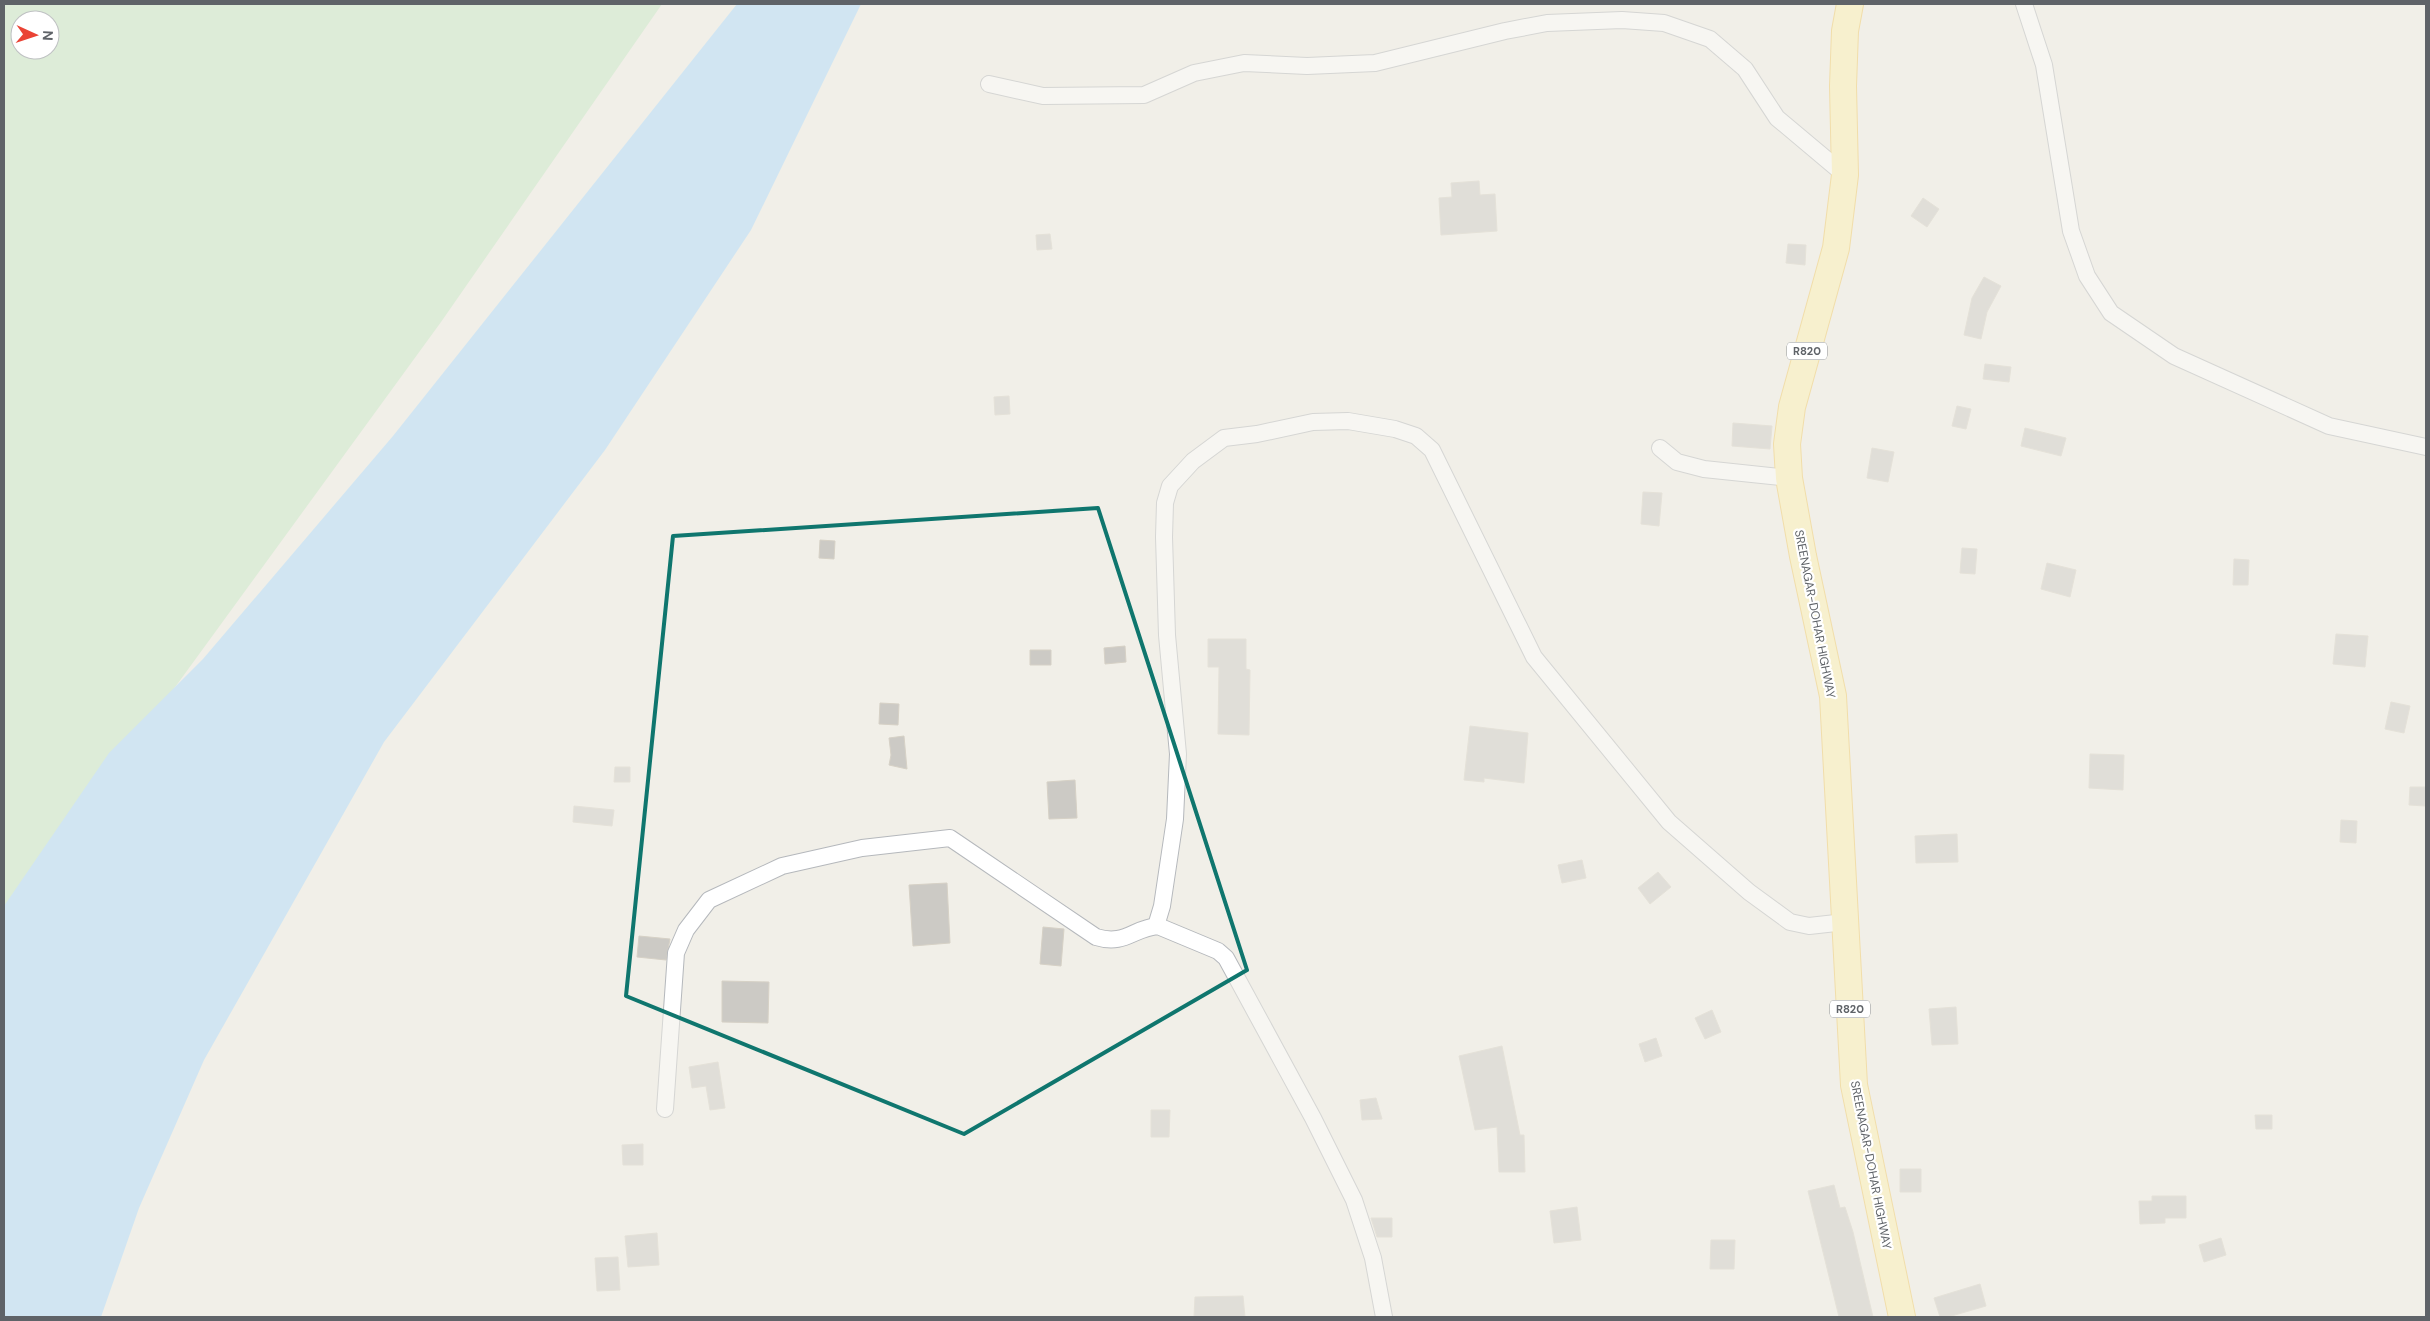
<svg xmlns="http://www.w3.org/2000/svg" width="2430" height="1321" font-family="'DM Sans',sans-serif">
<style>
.green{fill:#c5e8c5;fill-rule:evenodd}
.water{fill:#aadaff}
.building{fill:#cccac5;stroke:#d6d1c6}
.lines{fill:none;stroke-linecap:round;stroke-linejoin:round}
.minor-casing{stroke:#b5b8bc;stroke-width:18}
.primary-casing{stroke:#f2c960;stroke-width:28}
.minor{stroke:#fff;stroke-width:16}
.primary{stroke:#fff2af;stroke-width:26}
.marked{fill:none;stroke:#0f766e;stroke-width:4;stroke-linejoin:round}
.labels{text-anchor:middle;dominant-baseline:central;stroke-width:4.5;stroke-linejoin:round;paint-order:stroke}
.shield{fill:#fff;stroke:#8f9295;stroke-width:1}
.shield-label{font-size:11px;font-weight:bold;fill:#5f6368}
.street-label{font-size:12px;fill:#5f6368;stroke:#fff}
</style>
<rect width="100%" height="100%" fill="#f1efe8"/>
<path class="green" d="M 4,4 L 662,4 L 441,322 L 4,922 ZM 20,20 L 50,20 L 50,50 L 20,50 Z"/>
<path class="water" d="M 737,4 L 861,4 L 751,230 L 605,450 L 384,742 L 204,1060 L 139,1208 L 101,1317 L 4,1317 L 4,906 L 109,753 L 203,659 L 393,436 Z"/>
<path class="building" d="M 1479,181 L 1480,195 L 1495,194 L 1497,231 L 1441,235 L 1439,198 L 1452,197 L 1451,183 Z
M 1923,198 L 1939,209 L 1927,227 L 1911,216 Z
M 1050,234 L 1052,249 L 1037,250 L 1036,235 Z
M 1788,244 L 1806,245 L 1805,265 L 1786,263 Z
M 1984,277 L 2001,286 L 1987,312 L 1981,339 L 1964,335 L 1972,298 Z
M 1985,364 L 2011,367 L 2009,382 L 1983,379 Z
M 1009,396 L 1010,414 L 995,415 L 994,397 Z
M 1957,406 L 1971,409 L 1966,429 L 1952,426 Z
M 1733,423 L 1772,426 L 1770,449 L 1732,446 Z
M 2025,428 L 2066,438 L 2061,456 L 2021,446 Z
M 1872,448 L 1894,452 L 1888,482 L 1867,478 Z
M 1643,492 L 1662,493 L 1659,526 L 1641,524 Z
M 820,540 L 835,541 L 834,559 L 819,558 Z
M 1962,548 L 1977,549 L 1975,574 L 1960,573 Z
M 2234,559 L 2249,560 L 2248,585 L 2233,585 Z
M 2047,563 L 2076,570 L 2070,597 L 2041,589 Z
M 2336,634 L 2368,636 L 2365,667 L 2333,664 Z
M 1208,639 L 1246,639 L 1246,669 L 1250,670 L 1249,735 L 1218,734 L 1219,667 L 1208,667 Z
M 1125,646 L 1126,662 L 1105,664 L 1104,648 Z
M 1030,650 L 1051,650 L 1051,665 L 1030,665 Z
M 2391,702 L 2410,706 L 2404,733 L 2385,729 Z
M 880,703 L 899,704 L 898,725 L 879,724 Z
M 1470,726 L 1528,733 L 1524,783 L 1484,778 L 1484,782 L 1464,780 Z
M 904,736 L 907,769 L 889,765 L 891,755 L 889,738 Z
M 2090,754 L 2124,755 L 2123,790 L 2089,788 Z
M 615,767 L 630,767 L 630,782 L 614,782 Z
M 1075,780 L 1077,818 L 1049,819 L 1047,782 Z
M 2410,787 L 2426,787 L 2425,806 L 2409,805 Z
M 574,806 L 614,810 L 612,826 L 573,822 Z
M 2341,820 L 2357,821 L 2356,843 L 2340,842 Z
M 1957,834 L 1958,862 L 1916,863 L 1915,836 Z
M 1582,860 L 1586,878 L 1562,883 L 1558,865 Z
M 1658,872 L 1671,887 L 1650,904 L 1638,888 Z
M 947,883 L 950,943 L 913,946 L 909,885 Z
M 1043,927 L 1064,929 L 1061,966 L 1040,964 Z
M 639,936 L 670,939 L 666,960 L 637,957 Z
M 722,981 L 769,982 L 768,1023 L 722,1022 Z
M 1956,1007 L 1958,1044 L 1932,1045 L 1929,1009 Z
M 1712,1010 L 1721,1032 L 1705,1039 L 1695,1018 Z
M 1656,1038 L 1662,1056 L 1645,1062 L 1639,1044 Z
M 1502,1046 L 1520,1135 L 1524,1135 L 1525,1172 L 1499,1172 L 1497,1127 L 1475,1130 L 1459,1056 Z
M 718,1062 L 725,1108 L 710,1110 L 706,1086 L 692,1088 L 689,1067 Z
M 1376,1098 L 1382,1119 L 1362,1120 L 1360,1100 Z
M 1151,1110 L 1170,1110 L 1169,1137 L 1151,1137 Z
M 2255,1115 L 2272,1115 L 2272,1129 L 2256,1129 Z
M 643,1144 L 643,1165 L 623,1165 L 622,1145 Z
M 1900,1169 L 1921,1169 L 1921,1192 L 1900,1192 Z
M 1834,1185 L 1840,1208 L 1845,1207 L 1853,1232 L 1873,1317 L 1839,1317 L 1808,1191 Z
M 2152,1196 L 2186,1196 L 2186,1218 L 2165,1218 L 2165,1223 L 2140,1224 L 2139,1201 L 2152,1201 Z
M 1577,1207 L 1581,1240 L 1554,1243 L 1550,1211 Z
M 1371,1218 L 1392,1218 L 1392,1237 L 1377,1237 Z
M 657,1233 L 659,1265 L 628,1267 L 625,1236 Z
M 2221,1238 L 2226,1255 L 2204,1262 L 2199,1245 Z
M 1711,1240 L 1735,1240 L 1734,1269 L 1710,1269 Z
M 618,1257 L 620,1290 L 597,1291 L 595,1258 Z
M 1980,1284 L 1986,1306 L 1948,1317 L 1940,1317 L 1934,1298 Z
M 1243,1296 L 1245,1317 L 1194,1317 L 1195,1297 Z"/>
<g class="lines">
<defs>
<path id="minor" d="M 2024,4 L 2044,65 L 2071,231 L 2087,276 L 2111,313 L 2174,356 L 2329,426 L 2426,447
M 989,84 L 1043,96 L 1144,95 L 1194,73 L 1244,63 L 1307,66 L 1375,63 L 1505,31 L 1547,23 L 1622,20 L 1664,23 L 1710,39 L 1745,69 L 1777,118 L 1845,175
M 1660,448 L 1677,462 L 1704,469 L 1789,478
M 1156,926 L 1162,906 L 1175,819 L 1178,754 L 1167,635 L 1164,537 L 1165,503 L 1170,486 L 1193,461 L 1224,438 L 1257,434 L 1313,422 L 1348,421 L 1395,429 L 1416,436 L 1432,450 L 1534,657 L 1669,822 L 1749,892 L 1790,922 L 1809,926 L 1845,922
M 665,1109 L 676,953 L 686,930 L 709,900 L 782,866 L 862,848 L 950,838 L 1096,937 C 1125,946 1133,928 1158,926 L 1218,951 L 1226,958 L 1313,1118 L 1354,1200 L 1373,1258 L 1384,1317"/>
<path id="primary" d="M 1850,4 L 1845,31 L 1843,86 L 1845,175 L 1836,248 L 1792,407 L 1787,444 L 1789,478 L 1803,556 L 1833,696 L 1854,1085 L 1902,1317"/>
</defs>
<use href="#minor" class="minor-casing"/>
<use href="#primary" class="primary-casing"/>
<use href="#minor" class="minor"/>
<use href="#primary" class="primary"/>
</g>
<path d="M0 0H2430V1321H0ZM 1098,508 L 1247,970 L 964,1134 L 626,996 L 673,536 Z" fill="#f1efe8" fill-opacity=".55" fill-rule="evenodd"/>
<path class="marked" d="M 1098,508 L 1247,970 L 964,1134 L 626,996 L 673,536 Z"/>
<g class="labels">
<g class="shield">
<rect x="1787" y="342.5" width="40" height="17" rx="4"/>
<rect x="1830" y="1000.5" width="40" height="17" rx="4"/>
</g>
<g class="shield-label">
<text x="1807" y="351">R820</text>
<text x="1850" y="1009">R820</text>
</g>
<g class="street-label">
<text transform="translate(1815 614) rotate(79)">SREENAGAR-DOHAR HIGHWAY</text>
<text transform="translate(1871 1165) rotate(79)">SREENAGAR-DOHAR HIGHWAY</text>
</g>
</g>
<rect width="2430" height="1321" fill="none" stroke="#5f6368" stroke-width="10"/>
<g transform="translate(35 35) rotate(93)"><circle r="24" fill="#ffffff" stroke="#bfc1c3"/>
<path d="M0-4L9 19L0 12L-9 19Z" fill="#ea4335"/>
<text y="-8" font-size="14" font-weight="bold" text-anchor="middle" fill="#5f6368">N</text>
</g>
</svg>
